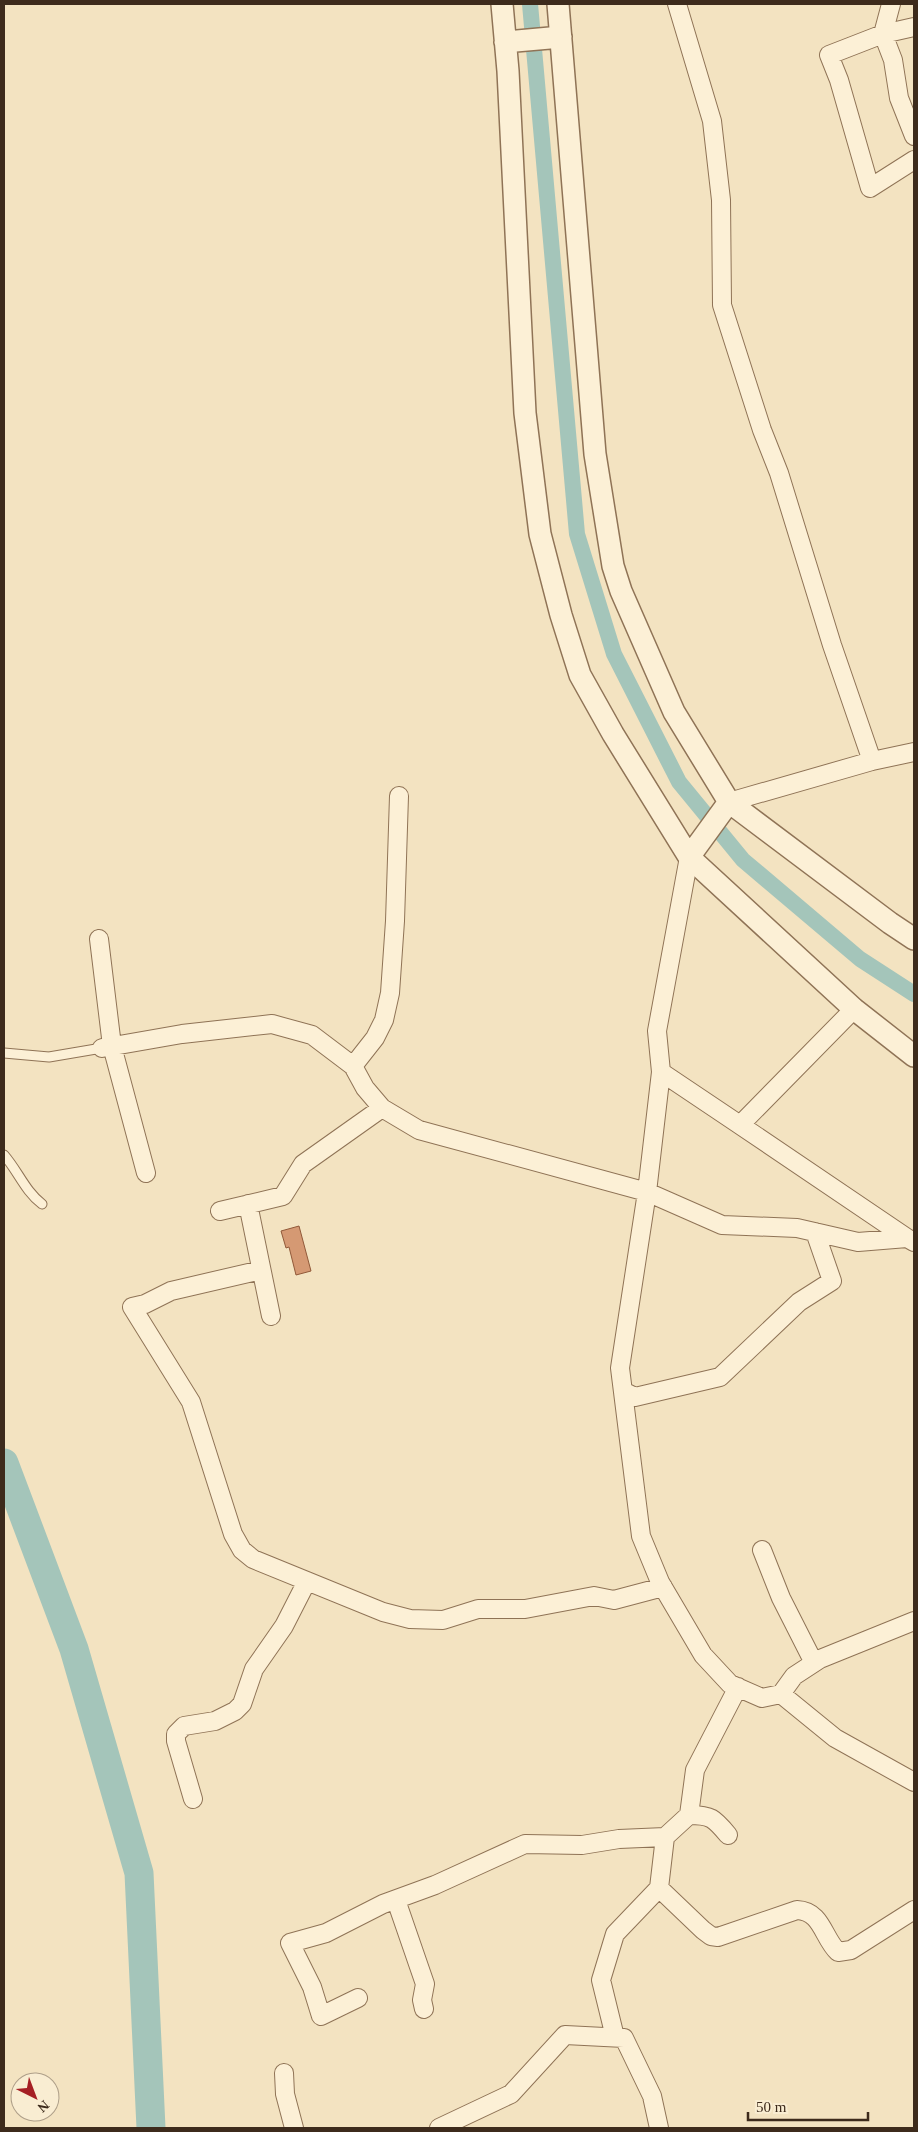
<svg xmlns="http://www.w3.org/2000/svg" width="918" height="2132" font-family="'Times New Roman',serif">
<style>
.lines{fill:none;stroke-linecap:round;stroke-linejoin:round}
.canal{stroke:#a4c5ba;stroke-width:16}
.river{stroke:#a4c5ba;stroke-width:29}
.building{fill:#d59973;stroke:#915939}
.service-casing{stroke:#8f7356;stroke-width:11}
.minor-casing{stroke:#8f7356;stroke-width:20}
.tertiary-casing{stroke:#8f7356;stroke-width:24}
.service{stroke:#fcf0d6;stroke-width:9}
.minor{stroke:#fcf0d6;stroke-width:18}
.tertiary{stroke:#fcf0d6;stroke-width:21}
</style>
<rect width="100%" height="100%" fill="#f3e3c1"/>
<g class="lines">
<path class="canal" d="M 530,4 L 577,534 L 614,654 L 679,782 L 743,860 L 860,959 L 914,994"/>
<path class="river" d="M 4,1463 L 74,1649 L 139,1873 L 151,2128"/>
</g>
<path class="building" d="M 299,1226 L 311,1271 L 296,1275 L 289,1247 L 286,1248 L 281,1231 Z"/>
<g class="lines">
<defs>
<path id="service" d="M 4,1053 L 49,1057 L 102,1048
M 4,1155 C 18,1171 25,1191 42,1204"/>
<path id="minor" d="M 677,4 L 712,121 L 721,200 L 722,305 L 762,430 L 779,473 L 832,645 L 872,761
M 891,4 L 883,34 L 893,60 L 899,98 L 914,136
M 914,27 L 883,34 L 829,55 L 839,80 L 870,188 L 914,160
M 729,802 L 872,761 L 914,752
M 99,939 L 112,1046 L 146,1173
M 102,1048 L 182,1034 L 272,1024 L 312,1035 L 353,1066 L 365,1088 L 382,1108 L 419,1130 L 647,1192 L 661,1072 L 657,1031 L 689,857
M 353,1066 L 375,1038 L 384,1020 L 390,993 L 395,921 L 399,796
M 661,1072 L 740,1125 L 854,1009
M 740,1125 L 907,1238
M 248,1204 L 271,1316
M 220,1211 L 283,1196 L 303,1164 L 382,1108
M 914,1242 L 907,1238 L 858,1242 L 797,1228 L 722,1225 L 647,1192 L 620,1368 L 641,1536 L 660,1582 L 703,1655 L 730,1684 L 762,1698 L 781,1694 L 835,1738 L 914,1782
M 261,1270 L 171,1291 L 145,1304 L 132,1307 L 191,1402 L 233,1534 L 242,1550 L 253,1559 L 383,1612 L 410,1619 L 443,1620 L 478,1609 L 525,1609 L 594,1596 L 614,1600 L 663,1587
M 623,1391 L 635,1397 L 720,1377 L 799,1302 L 832,1281 L 815,1232
M 762,1550 L 781,1598 L 814,1663
M 781,1694 L 794,1676 L 820,1659 L 914,1621
M 193,1799 L 176,1741 L 176,1734 L 184,1726 L 215,1721 L 235,1711 L 242,1704 L 254,1669 L 284,1626 L 307,1581
M 728,1835 C 714,1818 711,1815 689,1815 L 695,1770 L 738,1687
M 659,1888 L 703,1930 L 711,1936 L 718,1937 L 797,1910 C 822,1911 823,1938 838,1952 L 851,1950 L 914,1910
M 396,1900 L 425,1984 L 422,2000 L 424,2009
M 358,1998 L 321,2016 L 312,1987 L 290,1943 L 326,1933 L 383,1904 L 435,1885 L 525,1844 L 582,1845 L 619,1839 L 665,1837 L 689,1815
M 615,2037 L 601,1980 L 615,1934 L 659,1888 L 665,1837
M 284,2073 L 285,2094 L 294,2128
M 439,2128 L 511,2094 L 565,2035 L 624,2038 L 652,2096 L 659,2128"/>
<path id="tertiary" d="M 502,4 L 508,71 L 525,413 L 540,534 L 561,615 L 580,675 L 613,734 L 689,857 L 854,1009 L 914,1056
M 558,4 L 595,454 L 613,566 L 621,591 L 674,712 L 729,802 L 890,923 L 914,939
M 505,42 L 561,37
M 689,857 L 729,802"/>
</defs>
<use href="#service" class="service-casing"/>
<use href="#minor" class="minor-casing"/>
<use href="#tertiary" class="tertiary-casing"/>
<use href="#service" class="service"/>
<use href="#minor" class="minor"/>
<use href="#tertiary" class="tertiary"/>
</g>
<rect width="918" height="2132" fill="none" stroke="#3d2b1c" stroke-width="10"/>
<g transform="translate(35 2097) rotate(138)"><circle r="24" fill="#f9edd2" stroke="#ae9f89"/>
<path d="M0-4L9 19L0 12L-9 19Z" fill="#a51f24"/>
<text y="-8" font-size="14" font-weight="bold" text-anchor="middle" fill="#3d2b1c">N</text>
</g>
<path d="M748 2112v8h120v-8" fill="none" stroke="#3d2b1c" stroke-width="2.5"/>
<text x="756" y="2112" font-size="15" fill="#3d2b1c" stroke="#f9edd2" stroke-width="4" paint-order="stroke">50 m</text>
</svg>
